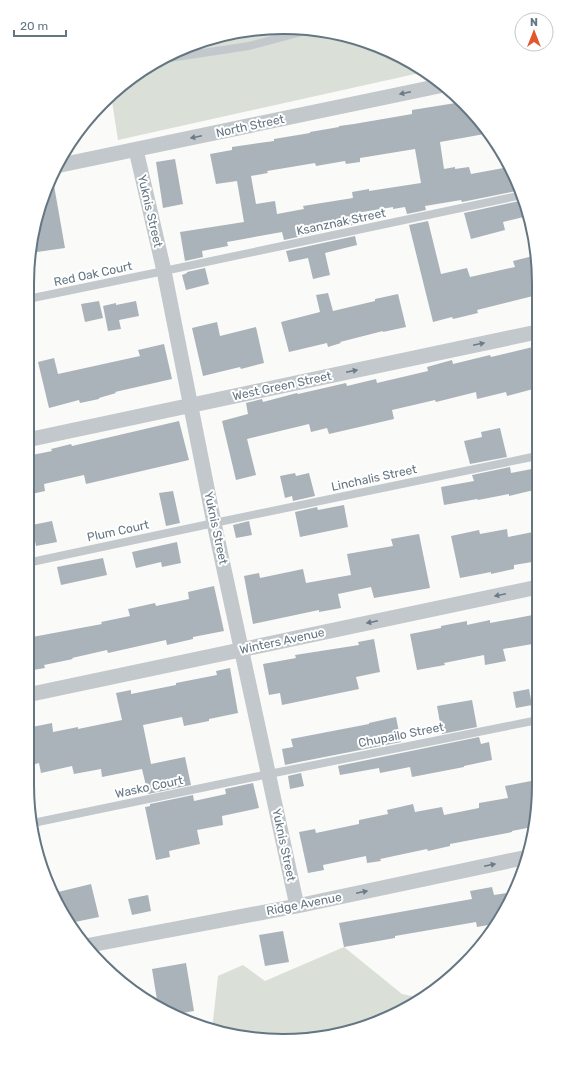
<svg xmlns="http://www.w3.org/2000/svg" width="566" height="1068" font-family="Rubik,sans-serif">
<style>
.green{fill:#dadfd7}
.building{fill:#aab3b9;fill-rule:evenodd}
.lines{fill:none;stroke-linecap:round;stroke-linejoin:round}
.service{stroke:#c3c8cc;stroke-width:8}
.minor{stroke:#c3c8cc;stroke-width:15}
.oneway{fill:#6a7a87}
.labels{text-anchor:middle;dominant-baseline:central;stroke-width:4;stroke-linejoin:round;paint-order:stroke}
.street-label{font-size:12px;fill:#657683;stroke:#fff}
.rim{fill:none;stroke:#657683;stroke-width:2}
</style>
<rect width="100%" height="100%" fill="#fafaf8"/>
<path class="green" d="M 300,28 L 396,54 L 424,72 L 118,140 L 111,95 L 114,90 L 201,41 Z
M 344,947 L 402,994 L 420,998 L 396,1015 L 316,1039 L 217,1032 L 212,1030 L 218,976 L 243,965 L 265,981 Z"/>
<path class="building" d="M 462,102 L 486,127 L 490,133 L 440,142 L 444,169 L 455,167 L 455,169 L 469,167 L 471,174 L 509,167 L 519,185 L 521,190 L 462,202 L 461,200 L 425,206 L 426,210 L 407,214 L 405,207 L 393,209 L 393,207 L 350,214 L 353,225 L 284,240 L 282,232 L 227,242 L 228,246 L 202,251 L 203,257 L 185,261 L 180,232 L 244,222 L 237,181 L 216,184 L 210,154 L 232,150 L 232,147 L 274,141 L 274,139 L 310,133 L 310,132 L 339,127 L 339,126 L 354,124 L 412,114 L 412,110 ZM 415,149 L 421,183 L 369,191 L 369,189 L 352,192 L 353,198 L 303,206 L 304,209 L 277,214 L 275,201 L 256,204 L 251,176 L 268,173 L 267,171 L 315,163 L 316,166 L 345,161 L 346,164 L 360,162 L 360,158 Z
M 175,159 L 183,204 L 163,208 L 156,162 Z
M 52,174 L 65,248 L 37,252 L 35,238 Z
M 524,200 L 528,216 L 503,222 L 505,230 L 471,239 L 464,213 Z
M 428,221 L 441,274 L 467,268 L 470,277 L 515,267 L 513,261 L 537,255 L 537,295 L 477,310 L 478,313 L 453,319 L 452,317 L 433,322 L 409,225 Z
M 355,236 L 357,245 L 325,253 L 330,275 L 313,279 L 308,258 L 289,262 L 286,251 Z
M 205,268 L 209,284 L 186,290 L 182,275 L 187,273 L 187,272 Z
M 328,293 L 333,311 L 375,301 L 375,299 L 398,294 L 406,327 L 383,332 L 383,331 L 340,342 L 341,343 L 328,347 L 327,343 L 289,352 L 281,322 L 320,312 L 316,295 Z
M 99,301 L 103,318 L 85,322 L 81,304 Z
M 136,301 L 139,316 L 119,320 L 121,329 L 108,331 L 103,306 L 116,303 L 116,305 Z
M 217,322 L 220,336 L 256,327 L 264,363 L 241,369 L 240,367 L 203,376 L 192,328 Z
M 164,344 L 172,379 L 115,392 L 116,393 L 99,398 L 99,399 L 80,403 L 79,400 L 49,408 L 38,362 L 54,358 L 58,374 L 140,356 L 138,350 Z
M 537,346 L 537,388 L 507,396 L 506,392 L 477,399 L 476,392 L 436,402 L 435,400 L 392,410 L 394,419 L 329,434 L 327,428 L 311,432 L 309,424 L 247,439 L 256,475 L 236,480 L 222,421 L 248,414 L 246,403 L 262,399 L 263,402 L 297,393 L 298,394 L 346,383 L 347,386 L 376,379 L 377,383 L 428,371 L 427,367 L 452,360 L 453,364 L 490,355 L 491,357 Z
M 179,421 L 189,460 L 86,484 L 84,475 L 44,484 L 45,491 L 27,495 L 27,456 L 52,451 L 51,449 L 71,444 L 72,446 Z
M 500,428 L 507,457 L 470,464 L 464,441 L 482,437 L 481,432 Z
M 510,467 L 511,473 L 537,468 L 538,489 L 509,496 L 509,494 L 478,500 L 477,499 L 444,505 L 441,487 L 474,481 L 472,475 Z
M 295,473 L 296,476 L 309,473 L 315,496 L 293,501 L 292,496 L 285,498 L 280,476 Z
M 173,491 L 180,523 L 166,526 L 159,493 Z
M 344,505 L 348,527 L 300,537 L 295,512 L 317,507 L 318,510 Z
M 52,521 L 57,542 L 36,546 L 32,525 Z
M 249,521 L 252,535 L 236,538 L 233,525 Z
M 507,529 L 508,537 L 538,531 L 538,561 L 514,565 L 514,569 L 491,574 L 491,572 L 460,578 L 451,536 L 479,530 L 480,534 Z
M 419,534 L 430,588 L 374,598 L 371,587 L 338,594 L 341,608 L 319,612 L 319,610 L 253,624 L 244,576 L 259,573 L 260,578 L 303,569 L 306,583 L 351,575 L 347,554 L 393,546 L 391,539 Z
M 177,542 L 181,563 L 162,567 L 161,562 L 136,568 L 132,552 Z
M 103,558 L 107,575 L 61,585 L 57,567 Z
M 214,586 L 224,631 L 193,637 L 193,639 L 167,645 L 166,640 L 108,653 L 107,650 L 72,658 L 73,659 L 44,665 L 45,668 L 27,671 L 27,638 L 102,624 L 101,622 L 130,616 L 128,609 L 155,603 L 156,606 L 189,599 L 188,592 Z
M 538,614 L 538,643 L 503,649 L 506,661 L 485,665 L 484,655 L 444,663 L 445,665 L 417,670 L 410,634 L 441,628 L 441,626 L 467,621 L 467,625 L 490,620 L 490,623 Z
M 374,639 L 380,672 L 356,677 L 359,689 L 282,705 L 280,693 L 269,695 L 263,664 L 296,658 L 295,655 L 359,645 L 358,642 Z
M 230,668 L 238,713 L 209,719 L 209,721 L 184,726 L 182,717 L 143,725 L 151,764 L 185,757 L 191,785 L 148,794 L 142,769 L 102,777 L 101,769 L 74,774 L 72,766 L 41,773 L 39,763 L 27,766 L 27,728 L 52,723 L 53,732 L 78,727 L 78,729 L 122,720 L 116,693 L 131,690 L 131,694 L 176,685 L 176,683 L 217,675 L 216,671 Z
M 529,689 L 532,705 L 516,708 L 513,692 Z
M 472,700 L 477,727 L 442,734 L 437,706 Z
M 396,717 L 401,742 L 299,762 L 285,765 L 282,749 L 293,747 L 291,739 L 369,724 L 369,723 Z
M 479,737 L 481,744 L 489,742 L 492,760 L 464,766 L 464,767 L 412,777 L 410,767 L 380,773 L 379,768 L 340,775 L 338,766 Z
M 301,773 L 304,786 L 290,789 L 288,776 Z
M 531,781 L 531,783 L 538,782 L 538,802 L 532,827 L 512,831 L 512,832 L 450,844 L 450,846 L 428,851 L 427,849 L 380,859 L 381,861 L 367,863 L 366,856 L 323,865 L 324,870 L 308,873 L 299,832 L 315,829 L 316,833 L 359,824 L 359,820 L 388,814 L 387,810 L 413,804 L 415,812 L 442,807 L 444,815 L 479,808 L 479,803 L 508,798 L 505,786 Z
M 253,783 L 259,808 L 222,816 L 223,825 L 197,830 L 200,844 L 169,851 L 170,857 L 156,860 L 145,807 L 150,806 L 150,804 L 193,795 L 194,801 L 226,794 L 225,789 Z
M 91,884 L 99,917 L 70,923 L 54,893 Z
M 492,887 L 494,895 L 514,892 L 512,898 L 494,924 L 477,927 L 476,922 L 395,936 L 395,938 L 344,947 L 339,923 L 472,899 L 470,891 Z
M 148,895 L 151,911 L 132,915 L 128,899 Z
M 283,931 L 289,962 L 265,966 L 259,935 Z
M 186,963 L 194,1011 L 176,1014 L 158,1006 L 152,969 Z"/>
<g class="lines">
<path class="service" d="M 170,58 L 249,46 L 309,30
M 28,299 L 164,271 L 522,195
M 27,563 L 214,523 L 537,456
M 33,823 L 269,774 L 538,720"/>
<path class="minor" d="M 136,150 L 164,271 L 214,523 L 297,906
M 56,166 L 444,85
M 27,440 L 537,332
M 27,695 L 538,587
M 85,946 L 297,906 L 523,858"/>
</g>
<defs><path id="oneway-solid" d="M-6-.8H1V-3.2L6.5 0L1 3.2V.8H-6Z"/></defs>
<g class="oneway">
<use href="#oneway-solid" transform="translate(405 93) rotate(168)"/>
<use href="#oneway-solid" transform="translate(196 137) rotate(168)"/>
<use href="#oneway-solid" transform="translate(479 344) rotate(-12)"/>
<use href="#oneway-solid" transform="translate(352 371) rotate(-12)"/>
<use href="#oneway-solid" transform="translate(500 595) rotate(168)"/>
<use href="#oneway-solid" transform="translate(372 622) rotate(168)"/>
<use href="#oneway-solid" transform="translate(490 865) rotate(-12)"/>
<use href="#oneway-solid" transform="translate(362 892) rotate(-12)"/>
</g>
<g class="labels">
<g class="street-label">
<text transform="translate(250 126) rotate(-12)">North Street</text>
<text transform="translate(150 211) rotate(77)">Yuknis Street</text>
<text transform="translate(341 222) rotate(-12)">Ksanznak Street</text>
<text transform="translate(93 274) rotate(-12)">Red Oak Court</text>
<text transform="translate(282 386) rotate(-12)">West Green Street</text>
<text transform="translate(374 478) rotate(-12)">Linchalis Street</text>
<text transform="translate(216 528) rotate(78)">Yuknis Street</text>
<text transform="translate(118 531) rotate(-12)">Plum Court</text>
<text transform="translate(282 641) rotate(-12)">Winters Avenue</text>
<text transform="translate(401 735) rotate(-11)">Chupailo Street</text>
<text transform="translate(149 787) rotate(-12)">Wasko Court</text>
<text transform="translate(284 845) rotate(78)">Yuknis Street</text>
<text transform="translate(304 904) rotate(-11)">Ridge Avenue</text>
</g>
</g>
<path d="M0 0H566V1068H0ZM283 34H283A249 249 0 0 1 532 283V785A249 249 0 0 1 283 1034H283A249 249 0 0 1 34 785V283A249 249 0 0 1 283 34Z" fill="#fff" fill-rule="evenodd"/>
<path class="rim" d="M283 34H283A249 249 0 0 1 532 283V785A249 249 0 0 1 283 1034H283A249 249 0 0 1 34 785V283A249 249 0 0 1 283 34Z"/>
<g transform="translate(534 32)"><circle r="19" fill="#ffffff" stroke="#c1c8cd"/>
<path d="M0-3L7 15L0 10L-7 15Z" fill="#e4572e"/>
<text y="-6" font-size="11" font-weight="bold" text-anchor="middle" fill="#657683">N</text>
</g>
<path d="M14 30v6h52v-6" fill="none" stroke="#657683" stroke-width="2"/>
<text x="20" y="30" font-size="12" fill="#657683" stroke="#ffffff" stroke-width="3" paint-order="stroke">20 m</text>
</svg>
